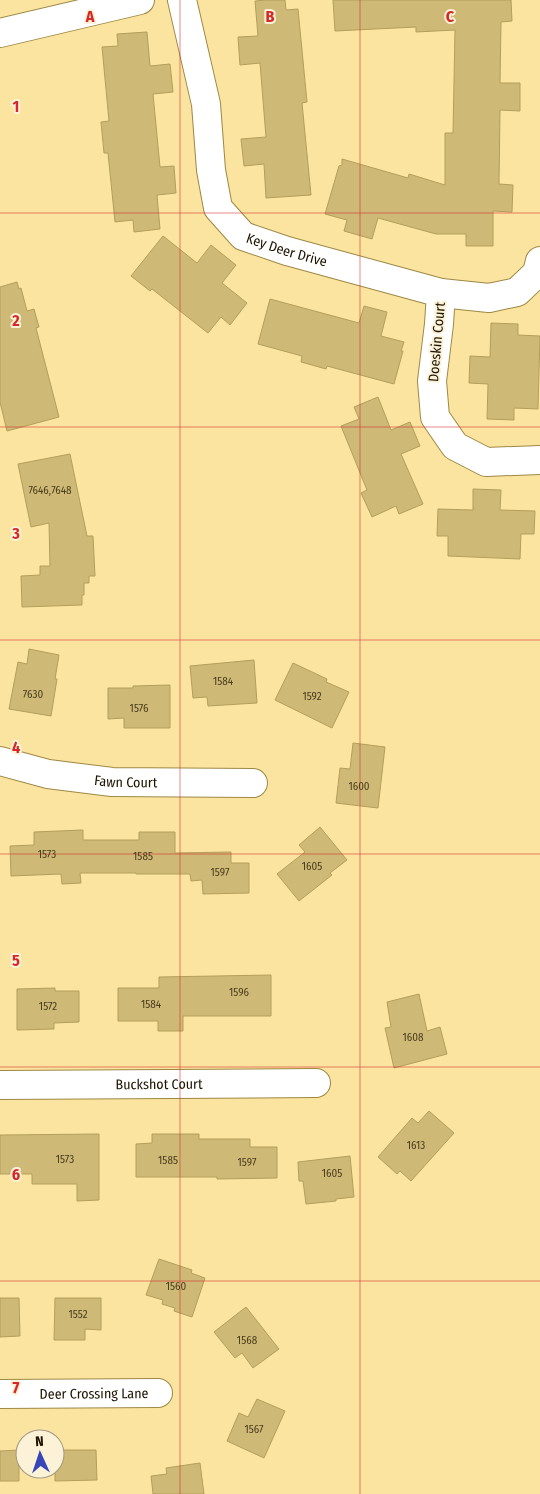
<svg xmlns="http://www.w3.org/2000/svg" width="540" height="1494" font-family="'Fira Sans Condensed',sans-serif">
<style>
.building{fill:#cfb976;stroke:#b39e5b}
.lines{fill:none;stroke-linecap:round;stroke-linejoin:round}
.minor-casing{stroke:#9d8845;stroke-width:30}
.minor{stroke:#fff;stroke-width:28}
.grid{fill:none;stroke:#d62828;stroke-width:1;stroke-opacity:0.55}
.labels{text-anchor:middle;dominant-baseline:central;stroke-width:4;stroke-linejoin:round;paint-order:stroke}
.number-label{font-size:11px;fill:#4a3d1e}
.street-label{font-size:14px;fill:#1d1400;stroke:#fbf2d8}
.grid-label{font-size:16px;text-anchor:middle;font-weight:bold;fill:#d62828;stroke:#fbf2d8;stroke-width:4;stroke-linejoin:round;paint-order:stroke}
</style>
<rect width="100%" height="100%" fill="#fbe49f"/>
<path class="building" d="M 266,0 L 285,0 L 286,10 L 298,9 L 307,102 L 302,103 L 311,195 L 266,198 L 264,164 L 244,166 L 241,139 L 266,137 L 260,63 L 240,65 L 238,37 L 258,36 L 255,1 Z
M 333,0 L 511,0 L 512,21 L 501,22 L 500,83 L 520,83 L 520,111 L 500,110 L 499,184 L 513,185 L 512,212 L 493,211 L 493,246 L 466,246 L 466,234 L 436,234 L 378,218 L 372,239 L 344,231 L 347,220 L 325,214 L 339,166 L 342,165 L 342,159 L 408,178 L 409,174 L 445,185 L 445,133 L 453,133 L 455,30 L 416,32 L 416,27 L 335,31 Z
M 147,32 L 150,66 L 170,64 L 173,92 L 153,94 L 160,167 L 174,166 L 176,193 L 157,195 L 160,229 L 134,232 L 133,220 L 115,222 L 108,153 L 104,153 L 101,122 L 109,121 L 102,47 L 118,46 L 117,34 Z
M 163,236 L 197,263 L 211,245 L 236,265 L 222,283 L 247,303 L 230,325 L 221,317 L 208,333 L 152,289 L 150,291 L 131,276 Z
M 17,282 L 19,289 L 21,288 L 27,311 L 34,309 L 39,327 L 36,328 L 59,417 L 7,431 L 0,402 L 0,287 Z
M 270,299 L 359,323 L 364,306 L 387,312 L 381,336 L 404,342 L 401,351 L 403,351 L 394,384 L 327,366 L 326,369 L 301,362 L 302,356 L 258,344 Z
M 491,323 L 518,324 L 518,335 L 540,336 L 538,409 L 514,408 L 514,420 L 487,419 L 488,384 L 469,383 L 470,356 L 490,357 Z
M 378,397 L 391,430 L 410,422 L 420,446 L 401,454 L 423,504 L 399,514 L 396,506 L 372,517 L 361,493 L 367,490 L 341,426 L 359,419 L 354,407 Z
M 70,454 L 87,536 L 93,536 L 95,576 L 89,576 L 89,583 L 84,583 L 84,595 L 82,595 L 82,605 L 22,607 L 21,576 L 40,575 L 40,566 L 50,566 L 49,523 L 31,527 L 18,464 Z
M 473,489 L 501,490 L 500,510 L 535,511 L 534,534 L 521,534 L 520,559 L 448,556 L 448,536 L 437,536 L 438,509 L 473,510 Z
M 29,649 L 59,655 L 55,679 L 57,679 L 51,716 L 9,709 L 18,662 L 27,664 Z
M 254,660 L 257,703 L 208,706 L 207,697 L 193,698 L 190,666 Z
M 293,663 L 327,679 L 326,682 L 349,692 L 332,728 L 275,700 Z
M 170,685 L 170,728 L 124,728 L 124,718 L 108,719 L 108,688 L 133,688 L 133,686 Z
M 353,743 L 385,747 L 378,808 L 336,803 L 340,768 L 350,769 Z
M 320,827 L 347,860 L 330,873 L 332,875 L 299,901 L 277,874 L 305,852 L 299,845 Z
M 83,830 L 83,840 L 139,840 L 139,832 L 175,832 L 175,853 L 231,852 L 231,863 L 249,863 L 249,893 L 203,894 L 202,880 L 191,881 L 190,874 L 136,874 L 136,873 L 80,873 L 81,883 L 62,884 L 61,874 L 11,876 L 10,846 L 34,845 L 34,832 Z
M 271,975 L 271,1016 L 183,1016 L 183,1031 L 158,1031 L 158,1021 L 118,1021 L 118,988 L 159,988 L 159,977 Z
M 55,988 L 55,991 L 79,991 L 79,1022 L 54,1023 L 54,1029 L 17,1030 L 17,989 Z
M 419,994 L 427,1031 L 440,1027 L 447,1054 L 394,1068 L 385,1028 L 391,1027 L 387,1002 Z
M 429,1111 L 454,1133 L 411,1181 L 400,1171 L 397,1174 L 378,1157 L 412,1118 L 418,1123 Z
M 99,1134 L 99,1200 L 77,1201 L 77,1184 L 32,1184 L 32,1174 L 0,1174 L 0,1135 Z
M 152,1134 L 199,1134 L 199,1139 L 250,1139 L 250,1147 L 277,1147 L 277,1178 L 217,1179 L 217,1177 L 136,1177 L 136,1144 L 152,1143 Z
M 350,1156 L 354,1197 L 336,1199 L 336,1201 L 306,1204 L 303,1181 L 299,1181 L 298,1162 Z
M 159,1259 L 192,1270 L 191,1273 L 205,1278 L 192,1317 L 174,1311 L 175,1308 L 162,1304 L 163,1300 L 146,1295 Z
M 0,1298 L 19,1298 L 20,1336 L 0,1337 Z
M 55,1298 L 101,1298 L 101,1330 L 85,1329 L 85,1340 L 54,1340 Z
M 246,1307 L 279,1349 L 253,1368 L 242,1353 L 235,1358 L 214,1332 Z
M 257,1399 L 285,1411 L 264,1458 L 227,1441 L 239,1413 L 248,1417 Z
M 19,1450 L 19,1481 L 0,1481 L 0,1451 Z
M 55,1450 L 96,1450 L 97,1480 L 55,1481 Z
M 200,1463 L 204,1494 L 153,1494 L 151,1476 L 167,1474 L 166,1468 Z"/>
<g class="lines">
<defs>
<g id="minor">
<path id="s1" d="M 182,0 L 206,104 L 211,170 L 218,208 L 243,236 L 287,251 L 441,293 L 489,298 L 517,292 L 537,273 L 540,261"/>
<path d="M 0,33 L 140,0"/>
<path d="M 441,293 L 439,324 L 432,381 L 435,417 L 455,446 L 486,462 L 540,460"/>
<path id="s2" d="M 0,761 L 48,774 L 112,782 L 253,783"/>
<path id="s3" d="M 0,1085 L 316,1083"/>
<path id="s4" d="M 0,1394 L 158,1393"/>
</g>
</defs>
<use href="#minor" class="minor-casing"/>
<use href="#minor" class="minor"/>
</g>
<path class="grid" d="M 180,0 L 180,1494M 360,0 L 360,1494M 0,213 L 540,213M 0,427 L 540,427M 0,640 L 540,640M 0,854 L 540,854M 0,1067 L 540,1067M 0,1281 L 540,1281"/>
<g class="labels">
<g class="number-label">
<text x="50" y="490">7646,7648</text>
<text x="223" y="681">1584</text>
<text x="33" y="694">7630</text>
<text x="312" y="696">1592</text>
<text x="139" y="708">1576</text>
<text x="359" y="786">1600</text>
<text x="47" y="854">1573</text>
<text x="143" y="856">1585</text>
<text x="312" y="866">1605</text>
<text x="220" y="872">1597</text>
<text x="239" y="992">1596</text>
<text x="151" y="1004">1584</text>
<text x="48" y="1006">1572</text>
<text x="413" y="1037">1608</text>
<text x="416" y="1145">1613</text>
<text x="65" y="1159">1573</text>
<text x="168" y="1160">1585</text>
<text x="247" y="1162">1597</text>
<text x="332" y="1173">1605</text>
<text x="176" y="1286">1560</text>
<text x="78" y="1314">1552</text>
<text x="247" y="1340">1568</text>
<text x="254" y="1429">1567</text>
</g>
<g class="street-label">
<text stroke="none"><textPath href="#s1" startOffset="295">Key Deer Drive</textPath></text>
<text transform="translate(437 342) rotate(-85)">Doeskin Court</text>
<text stroke="none"><textPath href="#s2" startOffset="128">Fawn Court</textPath></text>
<text stroke="none"><textPath href="#s3" startOffset="159">Buckshot Court</textPath></text>
<text stroke="none"><textPath href="#s4" startOffset="94">Deer Crossing Lane</textPath></text>
</g>
</g>
<g class="grid-label">
<text x="90" y="22">A</text>
<text x="270" y="22">B</text>
<text x="450" y="22">C</text>
<text x="16" y="112">1</text>
<text x="16" y="326">2</text>
<text x="16" y="539">3</text>
<text x="16" y="753">4</text>
<text x="16" y="966">5</text>
<text x="16" y="1180">6</text>
<text x="16" y="1393">7</text>
</g>
<g transform="translate(40 1454) rotate(357)"><circle r="24" fill="#fbf2d8" stroke="#a29982"/>
<path d="M0-4L9 19L0 12L-9 19Z" fill="#3845b8"/>
<text y="-8" font-size="14" font-weight="bold" text-anchor="middle" fill="#1d1400">N</text>
</g>
</svg>
